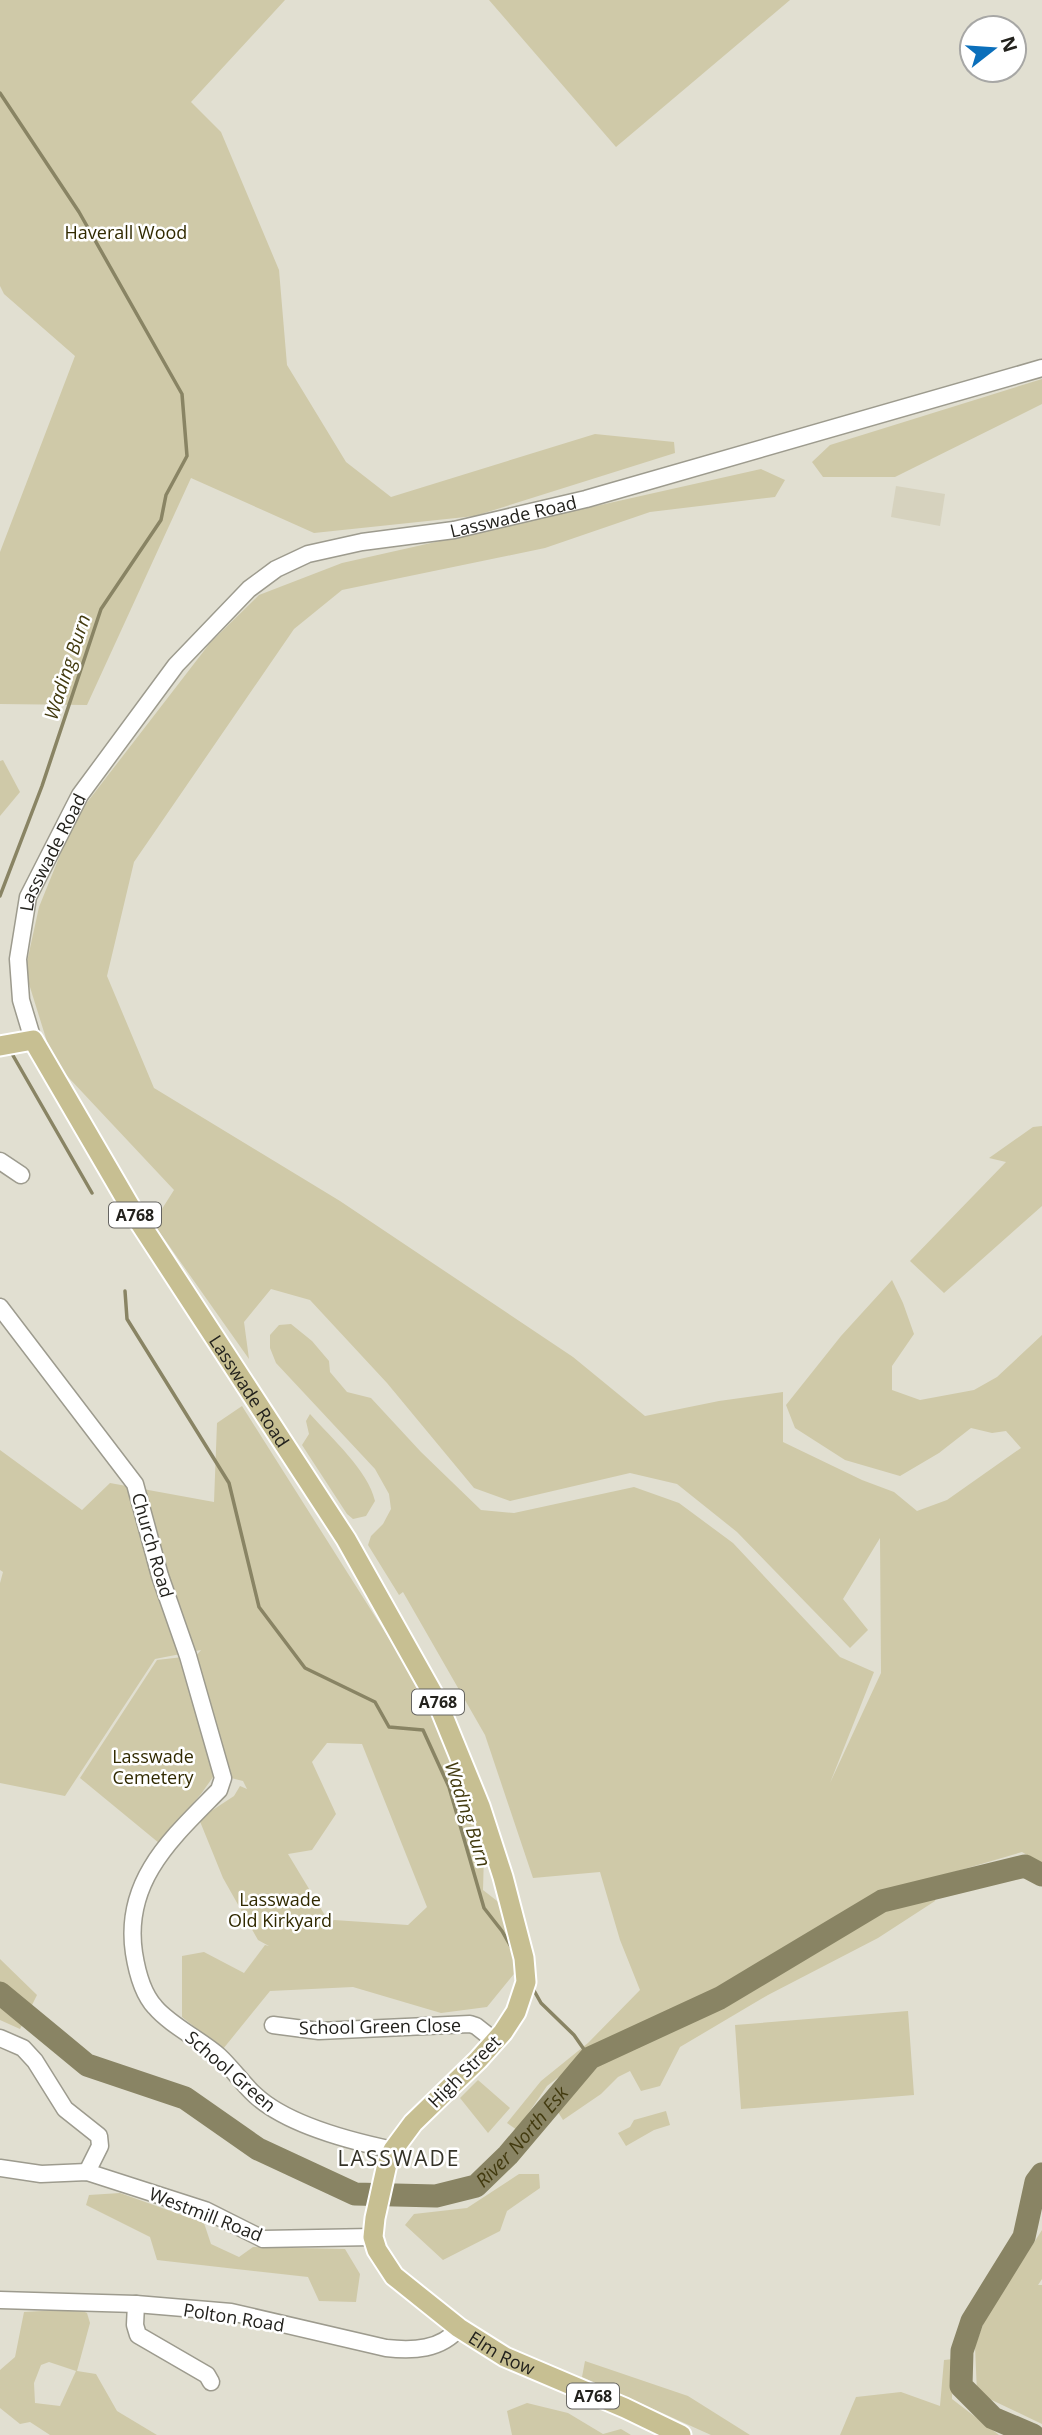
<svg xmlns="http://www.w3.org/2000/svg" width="1042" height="2435" font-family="'Open Sans',sans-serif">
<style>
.built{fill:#d6d2be}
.green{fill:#cfc9a8;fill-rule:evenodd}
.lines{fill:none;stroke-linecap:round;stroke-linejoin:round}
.stream{stroke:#898464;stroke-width:3.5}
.river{stroke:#898464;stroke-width:23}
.minor-casing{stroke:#9d9b8e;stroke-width:19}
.major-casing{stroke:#fff;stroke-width:23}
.minor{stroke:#fff;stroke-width:16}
.major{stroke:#c7bf92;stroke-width:19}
.labels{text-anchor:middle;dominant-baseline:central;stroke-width:5;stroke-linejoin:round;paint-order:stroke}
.shield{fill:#fff;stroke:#656461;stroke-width:2}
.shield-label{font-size:16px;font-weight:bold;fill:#23221d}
.park-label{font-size:18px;fill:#312a00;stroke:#fff}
.street-label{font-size:18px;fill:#23221d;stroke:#fff}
.water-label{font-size:19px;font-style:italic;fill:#423a0f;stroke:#fff}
.quarter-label{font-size:21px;letter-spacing:2px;fill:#343227;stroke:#fff}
</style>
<rect width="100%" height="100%" fill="#e1dfd1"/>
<path class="built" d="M 896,486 L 945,494 L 940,526 L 891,517 Z"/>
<path class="green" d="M 0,0 L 285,0 L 191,102 L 221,132 L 279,270 L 287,365 L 346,462 L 391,497 L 595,434 L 674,442 L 675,453 L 475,516 L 314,533 L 191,478 L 87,705 L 0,704 L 0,552 L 75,356 L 4,294 L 0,286 Z
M 489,0 L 790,0 L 616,147 Z
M 1042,379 L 1042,404 L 895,477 L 823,477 L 812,462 L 830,445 Z
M 761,469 L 785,480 L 775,497 L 650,512 L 545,548 L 342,590 L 294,629 L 134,862 L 107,976 L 154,1088 L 340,1201 L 573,1357 L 645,1416 L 719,1401 L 783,1392 L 783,1442 L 862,1480 L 894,1492 L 917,1511 L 947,1500 L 1021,1448 L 1006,1431 L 992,1433 L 971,1428 L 939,1453 L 900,1476 L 845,1460 L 795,1428 L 786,1405 L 841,1336 L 892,1280 L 903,1303 L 914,1334 L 892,1366 L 892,1390 L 920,1400 L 974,1390 L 997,1377 L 1042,1335 L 1042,1864 L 1022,1852 L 879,1894 L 723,1987 L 603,2043 L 547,2086 L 517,2130 L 507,2123 L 541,2081 L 588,2043 L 640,1990 L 620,1940 L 600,1872 L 533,1878 L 485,1735 L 403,1592 L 399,1595 L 368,1545 L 371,1536 L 383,1524 L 391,1509 L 389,1494 L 375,1469 L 276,1363 L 270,1348 L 270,1335 L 279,1325 L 291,1324 L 312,1341 L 329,1361 L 330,1372 L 347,1392 L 371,1398 L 421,1452 L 481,1510 L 514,1513 L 634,1487 L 679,1503 L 733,1543 L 840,1657 L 874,1672 L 830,1783 L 881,1673 L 880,1538 L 843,1599 L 868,1630 L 850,1648 L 737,1532 L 677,1484 L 630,1473 L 510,1501 L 474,1488 L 387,1383 L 310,1300 L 271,1289 L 244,1322 L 249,1359 L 153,1223 L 174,1190 L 53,1061 L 25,971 L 39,907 L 75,818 L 210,643 L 259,595 L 342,563 Z
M 3,760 L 20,792 L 0,816 L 0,761 Z
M 1042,1126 L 1042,1206 L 944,1293 L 910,1261 L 1006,1162 L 989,1158 L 1033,1127 Z
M 242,1406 L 433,1708 L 484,1854 L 483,1890 L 501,1904 L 518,1969 L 487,2007 L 441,2013 L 353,1987 L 270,1991 L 223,2049 L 182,2017 L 182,1956 L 204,1952 L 244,1973 L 265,1945 L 269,1946 L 258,1940 L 223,1878 L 199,1819 L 234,1796 L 240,1786 L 247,1789 L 243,1781 L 231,1778 L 196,1656 L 201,1650 L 155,1659 L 65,1796 L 0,1783 L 0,1583 L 3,1572 L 0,1570 L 0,1450 L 82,1510 L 110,1483 L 214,1502 L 217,1423 ZM 327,1743 L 362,1744 L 427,1907 L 408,1925 L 334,1920 L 322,1930 L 329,1922 L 288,1854 L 312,1850 L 336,1814 L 312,1762 Z
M 310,1414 C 331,1438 368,1470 375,1501 L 366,1516 L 353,1519 L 347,1514 L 302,1445 L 309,1434 L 306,1421 Z
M 183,1657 L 193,1686 L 213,1777 L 201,1794 L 159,1843 L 80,1778 L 157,1660 Z
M 937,1892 L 935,1901 L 878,1938 L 768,1995 L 680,2047 L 660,2086 L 641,2091 L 630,2071 L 618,2077 L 601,2094 L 563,2120 L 558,2112 L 597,2067 L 723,2001 L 882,1913 Z
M 0,1959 L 37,1995 L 20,2029 L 0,2020 Z
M 908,2011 L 914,2095 L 741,2109 L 735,2025 Z
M 478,2080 L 510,2108 L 488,2133 L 460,2098 Z
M 666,2111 L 670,2125 L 654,2130 L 626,2146 L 618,2133 L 630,2127 L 634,2120 Z
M 519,2174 L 539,2174 L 540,2188 L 507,2211 L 500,2231 L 443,2260 L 405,2225 L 414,2214 L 467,2208 Z
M 120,2193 L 204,2223 L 211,2244 L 239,2257 L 253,2247 L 345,2249 L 360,2274 L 356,2302 L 319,2301 L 308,2277 L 157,2260 L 150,2237 L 86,2205 L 89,2195 Z
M 1042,2230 L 1042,2279 L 1038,2285 L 1042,2285 L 1042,2424 L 977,2393 L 975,2346 L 986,2317 Z
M 78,2309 L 87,2313 L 90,2323 L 77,2371 L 96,2374 L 117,2411 L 157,2435 L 50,2435 L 30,2422 L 20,2424 L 0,2408 L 0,2370 L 15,2357 L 24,2312 ZM 49,2362 L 76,2371 L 60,2406 L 35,2403 L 34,2383 L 41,2365 Z
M 953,2359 L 952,2399 L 999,2435 L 840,2435 L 856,2397 L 901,2392 L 940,2406 L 944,2360 Z
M 585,2361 L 688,2396 L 750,2435 L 711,2435 L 582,2377 Z
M 527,2403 L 568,2413 L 603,2434 L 621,2429 L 631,2435 L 512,2435 L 507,2411 Z"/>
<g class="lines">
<path class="stream" d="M 0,93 L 79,212 L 182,394 L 187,456 L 166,495 L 161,520 L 101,609 L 42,786 L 0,896
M 11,1052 L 92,1193
M 125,1291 L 127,1319 L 229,1483 L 259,1607 L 305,1668 L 375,1702 L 389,1727 L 423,1730 L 449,1787 L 484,1908 L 502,1931 L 514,1952
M 532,1987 L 541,2003 L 574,2035 L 590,2058"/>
<g class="river">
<path id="s1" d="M 0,1993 L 87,2065 L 185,2098 L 258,2149 L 355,2194 L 436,2196 L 476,2186 L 508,2155 L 590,2058 L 720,1998 L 882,1901 L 1025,1866 L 1042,1875"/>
<path d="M 1033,2435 L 993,2418 L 961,2386 L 962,2351 L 972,2321 L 1024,2237 L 1036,2182 L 1042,2174"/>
</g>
<defs>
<g id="minor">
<path id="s2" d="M 33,1040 L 21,1000 L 18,959 L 28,897 L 80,795 L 176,665 L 249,589 L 276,569 L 308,554 L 362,542 L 454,530 L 586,499 L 1042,368"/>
<path d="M 0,1161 L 21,1175"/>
<path d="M 0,1307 L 135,1484 L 160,1576 L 188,1656 L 223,1778 L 219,1790 C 173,1837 123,1880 134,1953 C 137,1972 142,1993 155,2007 C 170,2025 201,2040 219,2056 C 232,2068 242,2083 255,2095 C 287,2125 350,2141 393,2150"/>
<path d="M 273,2025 L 319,2031 L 470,2024 L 476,2026 L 495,2041"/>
<path d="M 0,2038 L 23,2048 L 35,2061 L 65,2109 L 99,2136 L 100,2146 L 87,2172"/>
<path d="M 0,2168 L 41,2174 L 87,2172 L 205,2210 L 263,2239 L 373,2237"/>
<path d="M 0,2300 L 136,2304 L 231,2312 L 386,2348 C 413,2351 441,2350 459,2328"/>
<path d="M 136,2304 L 135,2325 L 138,2335 L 207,2375 L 211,2382"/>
</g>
<g id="major">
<path id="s3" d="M 0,1046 L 33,1040 L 138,1220 L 346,1539 L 437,1701 L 480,1806 L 503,1877 L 524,1958 L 526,1982 L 516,2012 L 503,2032 L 478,2060 L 413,2123 L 393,2150 L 387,2164 L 375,2218 L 373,2237 L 377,2250 L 394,2276 L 459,2328 L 505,2357 L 625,2408 L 681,2435"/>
</g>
</defs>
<use href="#minor" class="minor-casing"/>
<use href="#major" class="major-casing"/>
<use href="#minor" class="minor"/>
<use href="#major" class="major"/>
</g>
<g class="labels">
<g class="shield">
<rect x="109" y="1202.5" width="52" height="25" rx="5"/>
<rect x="412" y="1689.5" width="52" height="25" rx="5"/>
<rect x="567" y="2383.5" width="52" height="25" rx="5"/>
</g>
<g class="shield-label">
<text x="135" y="1215">A768</text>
<text x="438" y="1702">A768</text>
<text x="593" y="2396">A768</text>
</g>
<g class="park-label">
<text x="126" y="232">Haverall Wood</text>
<text x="153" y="1756">Lasswade<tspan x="153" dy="21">Cemetery</tspan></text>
<text x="280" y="1899">Lasswade<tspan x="280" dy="21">Old Kirkyard</tspan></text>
</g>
<g class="street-label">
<text stroke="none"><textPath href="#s2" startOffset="805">Lasswade Road</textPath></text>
<text stroke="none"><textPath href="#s2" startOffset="196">Lasswade Road</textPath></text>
<text stroke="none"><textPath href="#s3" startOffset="446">Lasswade Road</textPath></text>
<text transform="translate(153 1545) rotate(74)">Church Road</text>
<text transform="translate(380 2026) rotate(-1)">School Green Close</text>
<text transform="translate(231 2071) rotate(41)">School Green</text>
<text transform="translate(464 2071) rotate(-45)">High Street</text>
<text transform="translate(206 2214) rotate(21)">Westmill Road</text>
<text transform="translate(234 2317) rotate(9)">Polton Road</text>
<text stroke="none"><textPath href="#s3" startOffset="1589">Elm Row</textPath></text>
</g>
<g class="water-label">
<text transform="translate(67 667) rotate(-72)">Wading Burn</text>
<text transform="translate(468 1814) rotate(72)">Wading Burn</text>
<text stroke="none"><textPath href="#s1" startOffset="602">River North Esk</textPath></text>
</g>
<g class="quarter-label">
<text x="399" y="2158">LASSWADE</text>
</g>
</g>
<g transform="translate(993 49) rotate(73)"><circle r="33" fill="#ffffff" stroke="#a7a7a5" stroke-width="2"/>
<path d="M0-5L12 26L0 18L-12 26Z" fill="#0b6fbb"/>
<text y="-10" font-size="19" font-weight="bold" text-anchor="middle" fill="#23221d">N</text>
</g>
</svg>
